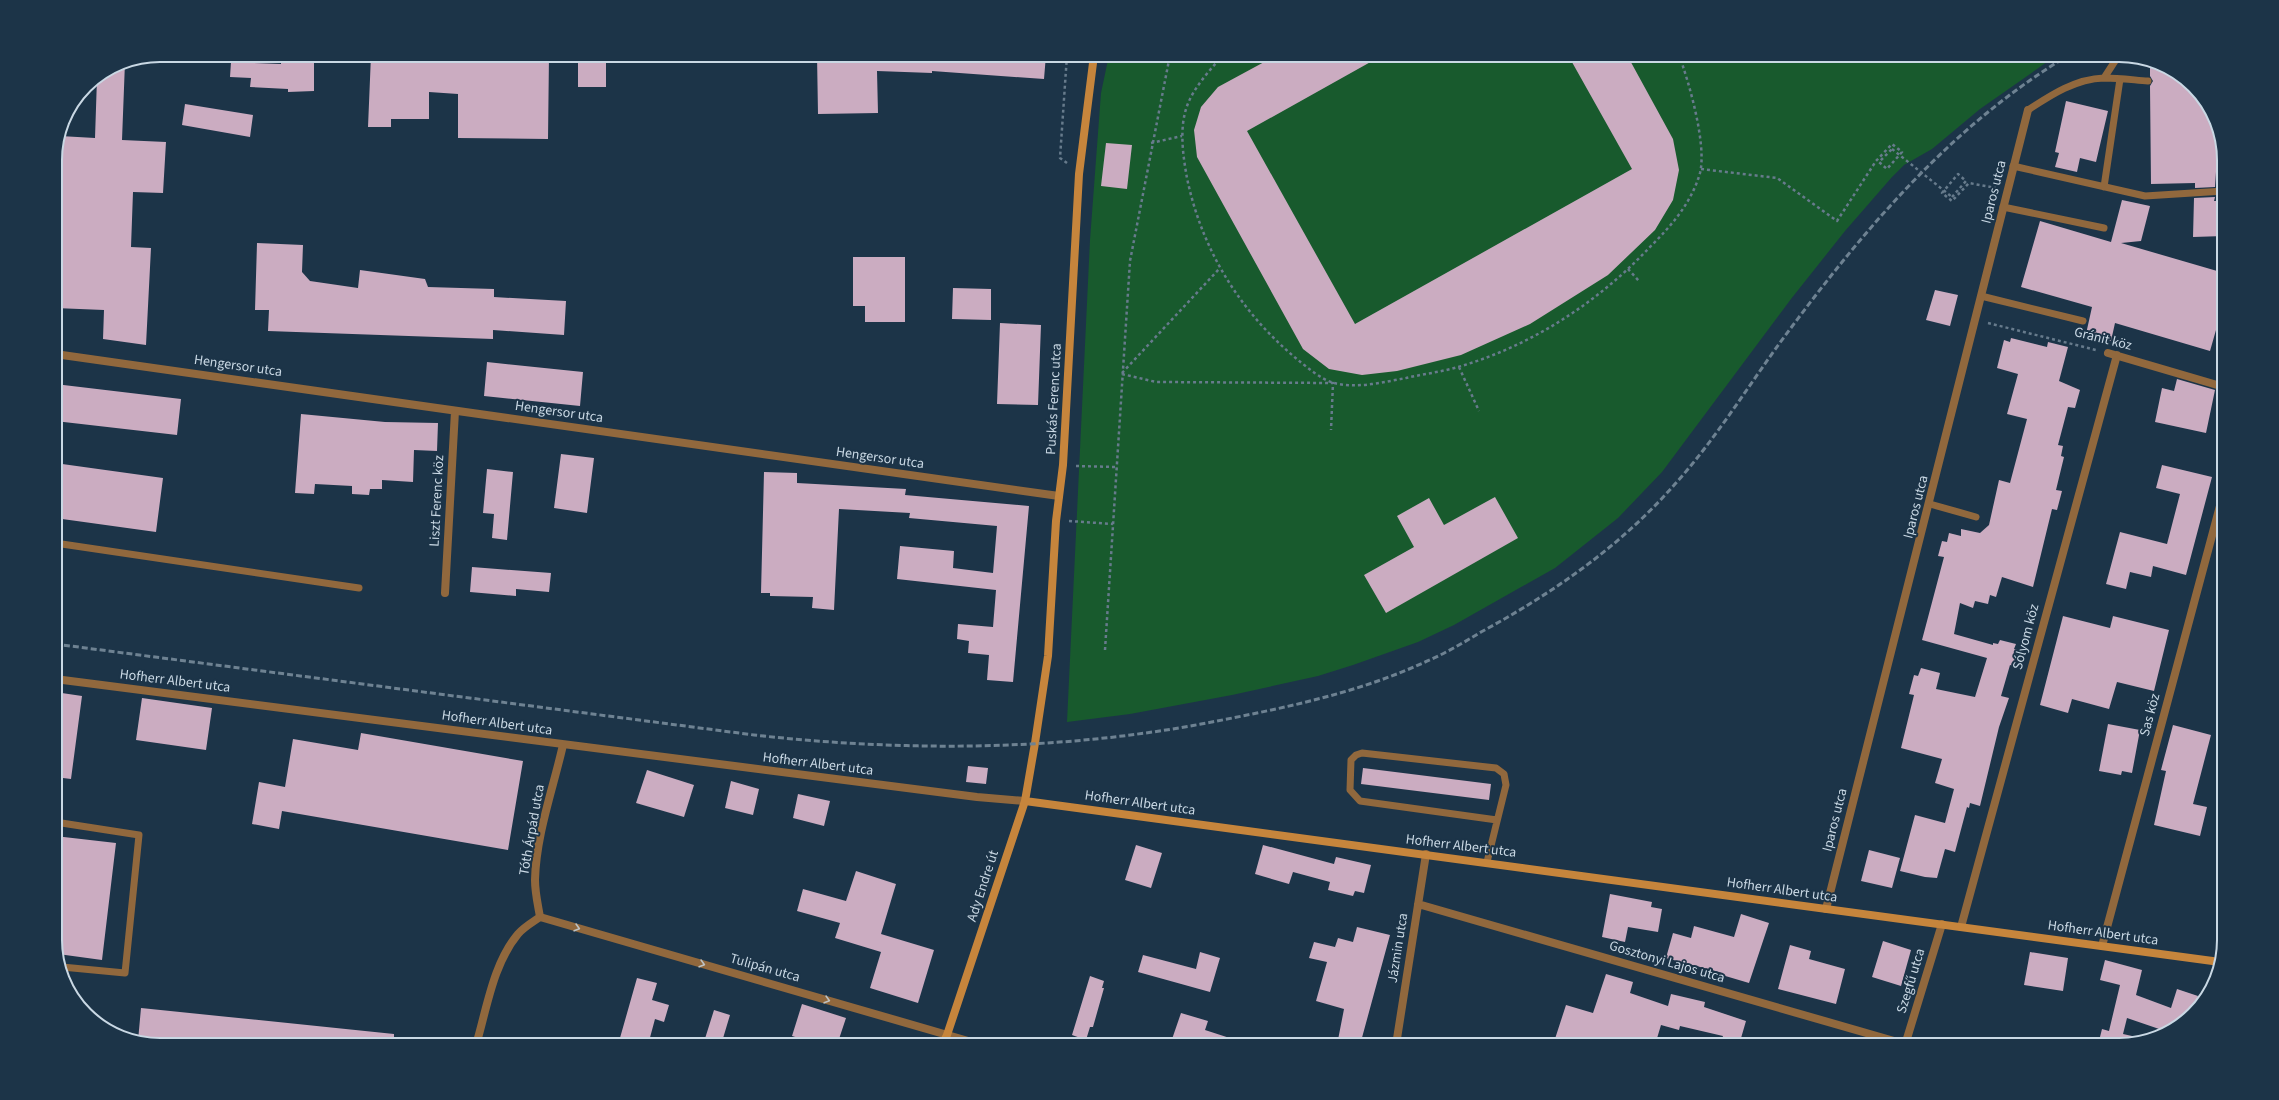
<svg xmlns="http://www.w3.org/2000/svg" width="2279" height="1100" font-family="'Source Sans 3',sans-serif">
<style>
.green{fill:#185a2d}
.building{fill:#cbacc1}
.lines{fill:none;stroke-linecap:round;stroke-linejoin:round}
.path{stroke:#677b8c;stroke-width:2.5;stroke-dasharray:3 3;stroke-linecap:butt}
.lane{stroke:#91683d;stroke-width:7}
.street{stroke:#91683d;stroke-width:8}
.secondary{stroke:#c6853c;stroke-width:8}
.rail{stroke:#6e8292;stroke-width:3;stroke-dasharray:6 3;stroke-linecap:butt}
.path-bridge{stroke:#677b8c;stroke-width:2.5;stroke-dasharray:3 3;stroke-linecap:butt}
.oneway{stroke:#bec2c3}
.labels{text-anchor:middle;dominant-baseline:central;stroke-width:4;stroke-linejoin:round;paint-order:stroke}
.street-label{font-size:14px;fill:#c9d8e4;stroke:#1c3448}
.rim{fill:none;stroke:#c9d8e4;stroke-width:2}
</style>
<rect width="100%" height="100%" fill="#1c3448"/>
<path class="green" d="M 1109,55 L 2057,55 L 1980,109 L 1932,149 L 1904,165 L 1892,177 L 1845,231 L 1791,299 L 1662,472 L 1618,518 L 1555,568 L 1454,625 L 1418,642 L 1353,665 L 1318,676 L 1232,695 L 1130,714 L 1067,722 L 1090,240 L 1101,93 Z"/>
<path class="building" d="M 281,55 L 314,55 L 314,91 L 288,92 L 288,89 L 250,87 L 251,78 L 230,77 L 231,62 L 281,64 Z
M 371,55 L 549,55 L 548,139 L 458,138 L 458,94 L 429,92 L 429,119 L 391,119 L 391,127 L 368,127 Z
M 578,55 L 606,55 L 606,87 L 578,87 Z
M 817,55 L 1046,55 L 1044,79 L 932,71 L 932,73 L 877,71 L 878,113 L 818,114 Z
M 1277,55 L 1383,55 L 1247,131 L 1355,324 L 1632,169 L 1568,55 L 1627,55 L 1673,139 L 1679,170 L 1673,200 L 1655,230 L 1608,275 L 1530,324 L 1461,355 L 1397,371 L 1362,375 L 1329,369 L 1303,349 L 1197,157 L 1194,130 L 1201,107 L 1218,87 Z
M 2150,61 L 2160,63 L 2206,101 L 2224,153 L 2224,172 L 2216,172 L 2215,187 L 2195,188 L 2195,183 L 2151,184 L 2150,86 L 2153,81 L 2150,76 Z
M 125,62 L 122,140 L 166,142 L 163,193 L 133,192 L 131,247 L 151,248 L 146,345 L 103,339 L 104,310 L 55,308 L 55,153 L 60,136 L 95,138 L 97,78 L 120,63 Z
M 2066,101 L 2108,111 L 2096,162 L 2080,158 L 2077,172 L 2055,167 L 2059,153 L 2055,152 Z
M 185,104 L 253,115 L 250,137 L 182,125 Z
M 1106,143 L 1132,145 L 1127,189 L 1101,186 Z
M 2215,197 L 2214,201 L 2224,201 L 2224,236 L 2193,237 L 2194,198 Z
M 2122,200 L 2150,206 L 2141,241 L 2121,243 L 2224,273 L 2224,302 L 2210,351 L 2115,323 L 2111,341 L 2086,334 L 2092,307 L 2021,287 L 2040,221 L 2111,242 Z
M 257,243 L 303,245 L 302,272 L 310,281 L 358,288 L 360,270 L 425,279 L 428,287 L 494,289 L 494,297 L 566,301 L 564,335 L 493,330 L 493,339 L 268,331 L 269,310 L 255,310 Z
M 853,257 L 905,257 L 905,322 L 865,322 L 865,306 L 853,306 Z
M 953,288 L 991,289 L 991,320 L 952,319 Z
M 1935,290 L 1958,295 L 1950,326 L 1926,320 Z
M 1000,323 L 1041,325 L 1038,405 L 997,404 Z
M 2011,338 L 2047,347 L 2048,342 L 2068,347 L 2059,381 L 2080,390 L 2075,408 L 2068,407 L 2058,445 L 2063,446 L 2061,456 L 2064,457 L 2056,490 L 2062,491 L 2057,510 L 2052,509 L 2033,587 L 2002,577 L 1996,597 L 1990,595 L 1988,604 L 1975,601 L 1973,608 L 1960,603 L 1954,634 L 1993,645 L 1993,643 L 1998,644 L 2000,640 L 2016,644 L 2014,649 L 2024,652 L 2015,660 L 2013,666 L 2010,665 L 2001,696 L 2009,698 L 1999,727 L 1980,806 L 1970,803 L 1969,808 L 1967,807 L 1955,852 L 1945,849 L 1937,878 L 1925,877 L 1900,871 L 1915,815 L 1945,823 L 1954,789 L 1935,783 L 1942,759 L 1901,748 L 1914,695 L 1909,694 L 1914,675 L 1918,676 L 1921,668 L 1940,673 L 1936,689 L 1975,697 L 1987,658 L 1922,640 L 1944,557 L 1938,556 L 1942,541 L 1947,542 L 1949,533 L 1961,536 L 1961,529 L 1980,533 L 1989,525 L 1999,480 L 2010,483 L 2027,419 L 2007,414 L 2018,374 L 1997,368 L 2004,340 L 2010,342 Z
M 487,362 L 583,372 L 580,406 L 484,396 Z
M 2177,379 L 2215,390 L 2206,433 L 2155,422 L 2162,388 L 2174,391 Z
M 55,384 L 181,399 L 177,435 L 55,421 Z
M 301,414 L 385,422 L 438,423 L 437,451 L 414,450 L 413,482 L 382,480 L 382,489 L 370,489 L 369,495 L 352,494 L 352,486 L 315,484 L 314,494 L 295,493 Z
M 561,454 L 594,458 L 587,513 L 554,508 Z
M 55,463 L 163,478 L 156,532 L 55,518 Z
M 2162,465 L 2212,477 L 2186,575 L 2153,566 L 2151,577 L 2130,572 L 2126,589 L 2106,584 L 2120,532 L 2167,544 L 2180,494 L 2156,488 Z
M 487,469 L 513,472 L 507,540 L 492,538 L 494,514 L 483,513 Z
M 764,472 L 797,473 L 797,483 L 906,489 L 905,495 L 1029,506 L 1013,682 L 987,680 L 989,655 L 968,653 L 969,641 L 957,639 L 958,624 L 993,627 L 996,590 L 897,579 L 900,546 L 954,551 L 953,568 L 993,573 L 997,526 L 909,518 L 910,513 L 839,509 L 834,610 L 812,608 L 813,597 L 770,596 L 770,593 L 761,593 Z
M 1495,497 L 1518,538 L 1386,613 L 1364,575 L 1414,547 L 1397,516 L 1429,498 L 1444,525 Z
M 472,567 L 551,573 L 549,592 L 516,589 L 516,596 L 470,592 Z
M 2063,616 L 2110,628 L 2113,616 L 2169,630 L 2154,691 L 2117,682 L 2109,709 L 2072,699 L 2068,713 L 2040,705 Z
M 55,692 L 82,696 L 71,779 L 55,777 Z
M 142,698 L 212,708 L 206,750 L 136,740 Z
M 2108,724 L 2140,730 L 2132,773 L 2122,771 L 2121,775 L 2099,771 Z
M 2173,725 L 2211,735 L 2193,804 L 2207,807 L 2200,836 L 2154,825 L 2166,771 L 2161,770 Z
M 361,733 L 523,761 L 508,850 L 282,811 L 279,829 L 252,824 L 259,782 L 285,787 L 293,739 L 358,750 Z
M 968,766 L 988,768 L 986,784 L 966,782 Z
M 1363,768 L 1491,784 L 1489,800 L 1361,784 Z
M 647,770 L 694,785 L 684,817 L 636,803 Z
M 731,781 L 759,789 L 753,815 L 725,808 Z
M 798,794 L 830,801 L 824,826 L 793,818 Z
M 55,836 L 116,843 L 102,960 L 58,954 L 55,947 Z
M 1136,845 L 1162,853 L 1151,888 L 1125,880 Z
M 1263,845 L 1334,864 L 1336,857 L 1371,865 L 1364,893 L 1355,891 L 1353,896 L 1328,890 L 1330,882 L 1293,872 L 1289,884 L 1255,874 Z
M 1869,850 L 1900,858 L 1892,888 L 1861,881 Z
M 856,871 L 896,884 L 881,934 L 934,950 L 918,1003 L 870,988 L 881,952 L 835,938 L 840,923 L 797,911 L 803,889 L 846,901 Z
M 1610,894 L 1652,902 L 1651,907 L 1662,909 L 1658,932 L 1628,927 L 1625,942 L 1602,937 Z
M 1741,914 L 1769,923 L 1749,983 L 1722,975 L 1723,973 L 1666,958 L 1673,933 L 1691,938 L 1694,926 L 1734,937 Z
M 1357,927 L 1390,935 L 1360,1045 L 1337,1045 L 1344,1009 L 1316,1001 L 1327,962 L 1309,958 L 1314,942 L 1335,947 L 1338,938 L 1353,942 Z
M 1883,941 L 1911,950 L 1901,986 L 1872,977 Z
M 1790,945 L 1811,951 L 1809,959 L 1845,969 L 1836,1004 L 1778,989 Z
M 1200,952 L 1220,958 L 1210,992 L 1138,972 L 1143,955 L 1196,969 Z
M 2030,952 L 2068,958 L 2063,991 L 2024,985 Z
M 2105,960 L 2142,970 L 2136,995 L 2171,1008 L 2177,989 L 2198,996 L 2195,1006 L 2177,1028 L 2165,1031 L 2127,1018 L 2123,1034 L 2141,1038 L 2120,1045 L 2098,1045 L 2102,1029 L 2109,1031 L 2120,985 L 2100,980 Z
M 1606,974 L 1633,982 L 1630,993 L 1668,1006 L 1671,994 L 1705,1002 L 1704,1007 L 1746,1021 L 1739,1045 L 1720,1045 L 1723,1036 L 1680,1026 L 1679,1030 L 1661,1025 L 1655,1045 L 1601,1045 L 1575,1037 L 1572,1045 L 1553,1045 L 1566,1005 L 1593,1013 Z
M 1090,976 L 1104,981 L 1102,988 L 1104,988 L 1093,1027 L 1090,1027 L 1086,1040 L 1072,1035 Z
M 637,978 L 657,983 L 652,1000 L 669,1005 L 664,1022 L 655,1019 L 648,1045 L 618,1045 Z
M 802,1004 L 846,1018 L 837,1045 L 822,1045 L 792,1036 Z
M 141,1008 L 394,1034 L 394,1045 L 160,1045 L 138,1041 Z
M 714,1010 L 730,1015 L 721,1045 L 703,1045 Z
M 1181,1013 L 1208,1021 L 1205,1030 L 1242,1042 L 1241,1045 L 1170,1045 Z"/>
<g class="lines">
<path class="path" d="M 1223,55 C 1210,70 1194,87 1187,106 C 1179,128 1183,156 1187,178 C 1202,251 1241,313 1298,360 C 1308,368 1322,380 1334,383 C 1357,389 1384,382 1406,378 C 1423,374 1441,372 1458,367 C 1531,346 1597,303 1649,248 C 1671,226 1691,204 1700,173 C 1707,145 1689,82 1679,55
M 1151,143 L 1182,136
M 1067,163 L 1060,158 L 1067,55
M 1701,169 L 1777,178 L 1837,221 L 1876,161 L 1892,144 L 1902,152 L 1887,169 L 1879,162 L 1892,149
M 1952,197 L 1966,181 L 1958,174 L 1942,193 L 1952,201 L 1969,183 L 1996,188
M 1628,269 L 1639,281
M 1988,323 L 2096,350
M 1459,367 L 1479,411
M 1122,373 L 1220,268
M 1122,374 L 1156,382 L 1333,383 L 1331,430
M 1076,466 L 1116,467
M 1069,521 L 1113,524
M 1105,650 L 1130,261 L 1170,55"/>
<path class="lane" d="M 2104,78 L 2115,61 L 2122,55
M 2028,110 C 2051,95 2075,79 2104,78 C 2119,78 2134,80 2148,81
M 2013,166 L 2145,196 L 2224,191
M 2104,187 L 2120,79
M 2003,207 L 2104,228
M 1981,296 L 2083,321
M 1930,504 L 1976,517
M 55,543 L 359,588
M 55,822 L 139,835 L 125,973 L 62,967
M 1487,862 L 1506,785 L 1504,774 L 1496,768 L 1362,753 L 1356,755 L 1351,760 L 1350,790 L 1360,801 L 1497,820"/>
<path class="street" d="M 2108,353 L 2224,387
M 55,354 L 1059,496
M 445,593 L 455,411
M 55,679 L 977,797 L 1025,801
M 1418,904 L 1908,1045
M 1826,909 L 2028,110
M 540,917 L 982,1045
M 540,917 C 538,905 535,893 535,880 C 536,835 553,789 563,745
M 1961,927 L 2117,355
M 2102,946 L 2224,491
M 476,1045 C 487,1008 493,964 518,934 C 524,927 533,922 540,917
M 1396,1045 L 1426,854
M 1905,1045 L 1942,924"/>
<path class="secondary" d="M 1025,801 L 2220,962
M 942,1045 L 947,1035 L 1025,801 L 1035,743 L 1048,656 L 1056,521 L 1063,465 L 1079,174 L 1094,55"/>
<path class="rail" d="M 55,644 L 754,735 C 906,752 1062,751 1212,722 C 1284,708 1358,693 1425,662 C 1444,654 1463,643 1481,632 C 1553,593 1621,546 1675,484 C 1714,441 1745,391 1779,344 C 1860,234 1950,126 2069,55"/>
<path class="path-bridge" d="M 1892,149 L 1952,197"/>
</g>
<defs><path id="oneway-chevron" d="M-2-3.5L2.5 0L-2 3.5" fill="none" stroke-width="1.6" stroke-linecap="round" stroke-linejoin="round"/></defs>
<g class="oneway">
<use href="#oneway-chevron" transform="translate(577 928) rotate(16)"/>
<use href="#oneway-chevron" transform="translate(702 964) rotate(16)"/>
<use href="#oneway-chevron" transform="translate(827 1000) rotate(16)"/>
</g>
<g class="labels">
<g class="street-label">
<text transform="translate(1994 192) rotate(-76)">Iparos utca</text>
<text transform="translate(2103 339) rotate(14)">Gránit köz</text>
<text transform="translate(238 366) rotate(8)">Hengersor utca</text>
<text transform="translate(1054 399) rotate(-87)">Puskás Ferenc utca</text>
<text transform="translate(559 412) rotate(8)">Hengersor utca</text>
<text transform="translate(880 458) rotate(8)">Hengersor utca</text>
<text transform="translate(437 501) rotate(-87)">Liszt Ferenc köz</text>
<text transform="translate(1916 507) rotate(-76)">Iparos utca</text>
<text transform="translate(2026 637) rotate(-75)">Sólyom köz</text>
<text transform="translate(175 681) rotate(7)">Hofherr Albert utca</text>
<text transform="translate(2150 715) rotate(-75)">Sas köz</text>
<text transform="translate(497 723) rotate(8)">Hofherr Albert utca</text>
<text transform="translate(818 764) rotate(7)">Hofherr Albert utca</text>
<text transform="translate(1140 803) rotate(8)">Hofherr Albert utca</text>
<text transform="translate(1835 820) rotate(-76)">Iparos utca</text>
<text transform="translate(532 830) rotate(-80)">Tóth Árpád utca</text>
<text transform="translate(1461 846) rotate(7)">Hofherr Albert utca</text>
<text transform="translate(983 886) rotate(-72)">Ady Endre út</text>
<text transform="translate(1782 890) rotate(8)">Hofherr Albert utca</text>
<text transform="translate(2103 933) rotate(8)">Hofherr Albert utca</text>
<text transform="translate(1398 948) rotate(-81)">Jázmin utca</text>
<text transform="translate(1667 962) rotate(16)">Gosztonyi Lajos utca</text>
<text transform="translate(765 968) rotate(16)">Tulipán utca</text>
<text transform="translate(1911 981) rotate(-73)">Szegfű utca</text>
</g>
</g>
<path d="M0 0H2279V1100H0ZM160 62H2119A98 98 0 0 1 2217 160V940A98 98 0 0 1 2119 1038H160A98 98 0 0 1 62 940V160A98 98 0 0 1 160 62Z" fill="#1c3448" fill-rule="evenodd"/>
<path class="rim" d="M160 62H2119A98 98 0 0 1 2217 160V940A98 98 0 0 1 2119 1038H160A98 98 0 0 1 62 940V160A98 98 0 0 1 160 62Z"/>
</svg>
